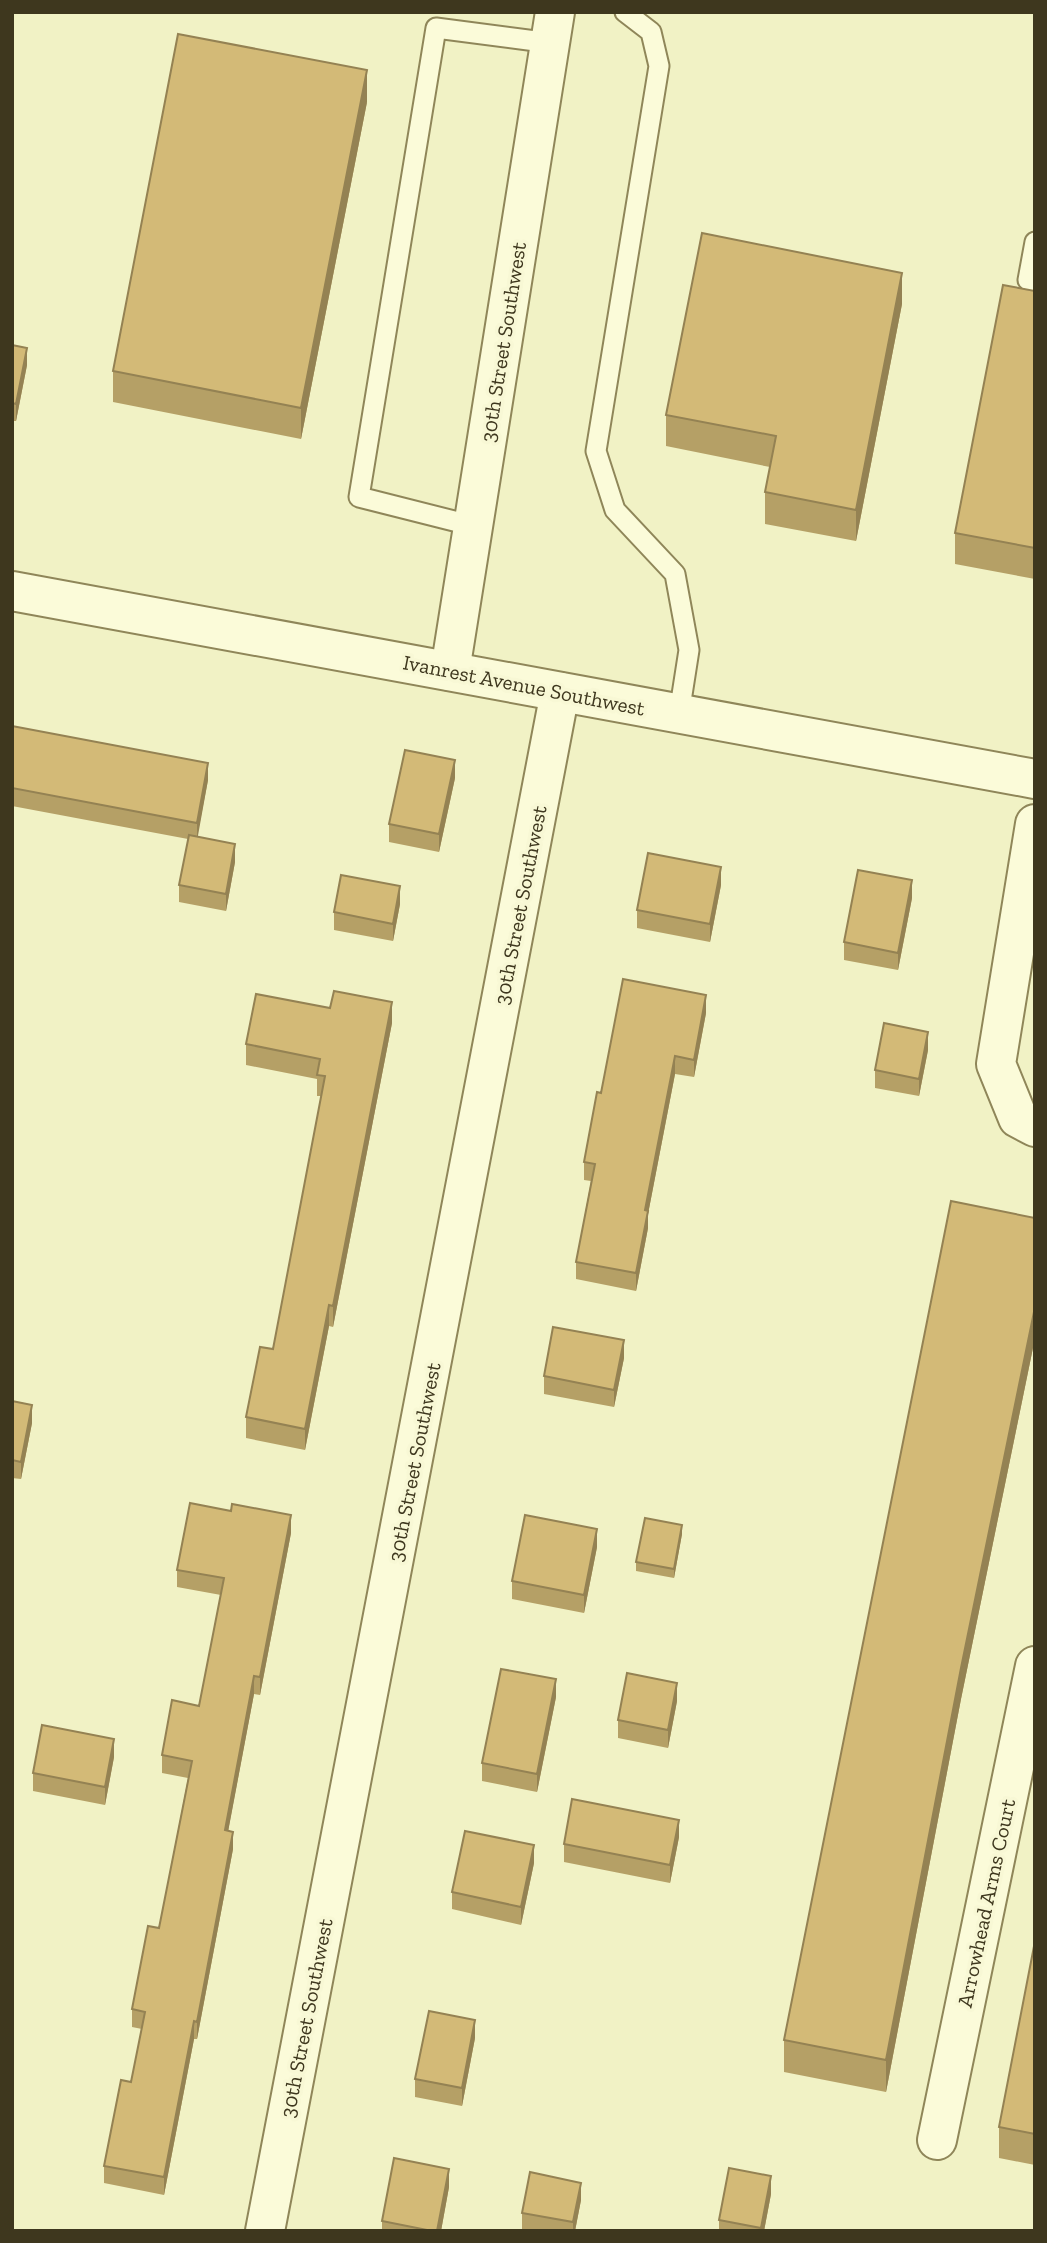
<svg xmlns="http://www.w3.org/2000/svg" width="1047" height="2243" font-family="'Zilla Slab',serif">
<style>
.lines{fill:none;stroke-linecap:round;stroke-linejoin:round}
.service-casing{stroke:#8f8659;stroke-width:23}
.minor-casing{stroke:#8f8659;stroke-width:42}
.tertiary-casing{stroke:#8f8659;stroke-width:42}
.service{stroke:#fbfbd9;stroke-width:19}
.minor{stroke:#fbfbd9;stroke-width:38}
.tertiary{stroke:#fbfbd9;stroke-width:38}
.wall{fill:#b5a066}
.shaded-wall{fill:#948253}
.building{fill:#d3ba77;stroke:#948253;stroke-width:2}
.labels{text-anchor:middle;dominant-baseline:central;stroke-width:7;stroke-linejoin:round;paint-order:stroke}
.street-label{font-size:21px;fill:#3e371e;stroke:#f8f8d5}
</style>
<rect width="100%" height="100%" fill="#f1f2c5"/>
<g class="lines">
<defs>
<path id="service" d="M 625,12 L 651,32 L 659,66 L 596,451 L 615,510 L 675,574 L 689,650 L 679,714
M 1035,242 L 1028,280 L 1035,281
M 474,526 L 359,497 L 436,28 L 551,43"/>
<path id="minor" d="M 450,671 L 555,12
M 1035,824 L 996,1064 L 1018,1118 L 1035,1127
M 937,2140 L 1035,1666
M 265,2231 L 560,692"/>
<path id="tertiary" d="M 12,591 L 1035,779"/>
</defs>
<use href="#service" class="service-casing"/>
<use href="#minor" class="minor-casing"/>
<use href="#tertiary" class="tertiary-casing"/>
<use href="#service" class="service"/>
<use href="#minor" class="minor"/>
<use href="#tertiary" class="tertiary"/>
</g>
<path class="wall" d="M 367,102 L 301,439 L 113,402 L 113,371 Z
M 1035,291 L 1035,579 L 955,564 L 955,533 Z
M 902,304 L 856,541 L 765,524 L 765,492 L 770,467 L 666,446 L 666,415 Z
M 12,345 L 27,365 L 16,421 L 12,421 Z
M 12,726 L 208,780 L 197,837 L 235,862 L 226,911 L 179,902 L 179,885 L 188,839 L 12,806 Z
M 455,778 L 439,852 L 389,842 L 389,824 Z
M 721,885 L 710,942 L 637,928 L 637,910 Z
M 912,898 L 898,970 L 844,960 L 844,942 Z
M 400,904 L 393,941 L 334,930 L 334,912 Z
M 706,1013 L 694,1077 L 675,1074 L 648,1214 L 648,1228 L 636,1291 L 576,1279 L 576,1262 L 591,1181 L 584,1180 L 584,1162 L 601,1093 Z
M 392,1023 L 333,1327 L 329,1326 L 305,1450 L 246,1438 L 246,1417 L 273,1349 L 321,1096 L 317,1096 L 317,1079 L 246,1065 L 246,1044 Z
M 928,1050 L 919,1096 L 875,1088 L 875,1070 Z
M 1035,1218 L 1035,1338 L 961,1699 L 886,2092 L 784,2072 L 784,2040 Z
M 624,1358 L 614,1407 L 544,1394 L 544,1376 Z
M 12,1401 L 32,1423 L 21,1479 L 12,1478 Z
M 291,1533 L 260,1695 L 254,1694 L 228,1831 L 233,1849 L 197,2039 L 194,2039 L 164,2195 L 104,2183 L 104,2166 L 131,2082 L 142,2029 L 132,2027 L 132,2009 L 159,1928 L 188,1778 L 162,1773 L 162,1755 L 199,1706 L 221,1595 L 177,1587 L 177,1570 Z
M 682,1534 L 674,1578 L 636,1571 L 636,1562 Z
M 597,1547 L 584,1613 L 512,1599 L 512,1581 Z
M 556,1697 L 537,1792 L 482,1781 L 482,1763 Z
M 677,1701 L 668,1748 L 618,1738 L 618,1720 Z
M 114,1757 L 105,1805 L 33,1791 L 33,1773 Z
M 679,1837 L 670,1883 L 564,1862 L 564,1844 Z
M 534,1863 L 521,1925 L 452,1909 L 452,1892 Z
M 1035,1941 L 1035,2165 L 999,2158 L 999,2127 Z
M 475,2038 L 462,2106 L 415,2097 L 415,2079 Z
M 449,2187 L 441,2231 L 382,2231 L 382,2221 Z
M 771,2194 L 764,2231 L 719,2231 L 719,2220 Z
M 581,2200 L 575,2231 L 522,2230 L 522,2213 Z"/>
<path class="shaded-wall" d="M 367,70 L 367,102 L 301,439 L 301,408 Z
M 902,273 L 902,304 L 856,541 L 856,510 Z
M 27,348 L 27,365 L 16,421 L 16,404 Z
M 455,760 L 455,778 L 439,852 L 439,834 Z
M 208,763 L 208,780 L 197,841 L 197,823 Z
M 235,844 L 235,862 L 226,911 L 226,894 Z
M 721,867 L 721,885 L 710,942 L 710,924 Z
M 912,880 L 912,898 L 898,970 L 898,953 Z
M 400,886 L 400,904 L 393,941 L 393,924 Z
M 706,995 L 706,1013 L 694,1077 L 694,1060 Z
M 392,1002 L 392,1023 L 333,1327 L 333,1306 Z
M 928,1032 L 928,1050 L 919,1096 L 919,1079 Z
M 675,1056 L 675,1074 L 648,1214 L 648,1228 L 636,1291 L 636,1273 L 645,1210 Z
M 329,1305 L 329,1326 L 305,1450 L 305,1429 Z
M 1035,1307 L 1035,1338 L 961,1699 L 886,2092 L 886,2060 L 961,1668 Z
M 624,1340 L 624,1358 L 614,1407 L 614,1390 Z
M 32,1405 L 32,1423 L 21,1479 L 21,1462 Z
M 291,1515 L 291,1533 L 260,1695 L 260,1677 Z
M 682,1525 L 682,1534 L 674,1578 L 674,1569 Z
M 597,1529 L 597,1547 L 584,1613 L 584,1595 Z
M 254,1676 L 254,1694 L 225,1848 L 225,1830 Z
M 556,1679 L 556,1697 L 537,1792 L 537,1774 Z
M 677,1683 L 677,1701 L 668,1748 L 668,1730 Z
M 114,1739 L 114,1757 L 105,1805 L 105,1787 Z
M 679,1820 L 679,1837 L 670,1883 L 670,1865 Z
M 233,1832 L 233,1849 L 197,2039 L 197,2022 Z
M 534,1845 L 534,1863 L 521,1925 L 521,1907 Z
M 475,2020 L 475,2038 L 462,2106 L 462,2088 Z
M 194,2021 L 194,2039 L 164,2195 L 164,2177 Z
M 449,2169 L 449,2187 L 441,2231 L 437,2231 Z
M 771,2176 L 771,2194 L 764,2231 L 761,2231 Z
M 581,2183 L 581,2200 L 575,2231 L 573,2231 L 573,2222 Z"/>
<path class="building" d="M 178,34 L 367,70 L 301,408 L 113,371 Z
M 702,233 L 902,273 L 856,510 L 765,492 L 776,436 L 666,415 Z
M 1003,285 L 1035,291 L 1035,548 L 955,533 Z
M 12,345 L 27,348 L 16,404 L 12,403 Z
M 12,726 L 208,763 L 197,823 L 12,788 Z
M 405,750 L 455,760 L 439,834 L 389,824 Z
M 189,835 L 235,844 L 226,894 L 179,885 Z
M 648,853 L 721,867 L 710,924 L 637,910 Z
M 858,870 L 912,880 L 898,953 L 844,942 Z
M 341,875 L 400,886 L 393,924 L 334,912 Z
M 623,979 L 706,995 L 694,1060 L 675,1056 L 645,1210 L 648,1211 L 636,1273 L 576,1262 L 595,1164 L 584,1162 L 597,1092 L 601,1093 Z
M 334,991 L 392,1002 L 333,1306 L 329,1305 L 305,1429 L 246,1417 L 260,1347 L 273,1349 L 325,1076 L 317,1075 L 320,1059 L 246,1044 L 256,994 L 330,1008 Z
M 884,1023 L 928,1032 L 919,1079 L 875,1070 Z
M 951,1201 L 1035,1218 L 1035,1307 L 961,1668 L 886,2060 L 784,2040 Z
M 553,1327 L 624,1340 L 614,1390 L 544,1376 Z
M 12,1401 L 32,1405 L 21,1462 L 12,1460 Z
M 190,1503 L 231,1511 L 232,1504 L 291,1515 L 260,1677 L 254,1676 L 225,1830 L 233,1832 L 197,2022 L 194,2021 L 164,2177 L 104,2166 L 121,2080 L 131,2082 L 145,2012 L 132,2009 L 148,1926 L 159,1928 L 192,1761 L 162,1755 L 172,1700 L 199,1706 L 224,1578 L 177,1570 Z
M 525,1515 L 597,1529 L 584,1595 L 512,1581 Z
M 645,1518 L 682,1525 L 674,1569 L 636,1562 Z
M 501,1669 L 556,1679 L 537,1774 L 482,1763 Z
M 627,1673 L 677,1683 L 668,1730 L 618,1720 Z
M 42,1725 L 114,1739 L 105,1787 L 33,1773 Z
M 572,1799 L 679,1820 L 670,1865 L 564,1844 Z
M 465,1831 L 534,1845 L 521,1907 L 452,1892 Z
M 1035,1941 L 1035,2134 L 999,2127 Z
M 429,2011 L 475,2020 L 462,2088 L 415,2079 Z
M 394,2158 L 449,2169 L 437,2231 L 432,2231 L 382,2221 Z
M 729,2168 L 771,2176 L 761,2228 L 719,2220 Z
M 530,2172 L 581,2183 L 573,2222 L 522,2213 Z"/>
<g class="labels">
<g class="street-label">
<text transform="translate(503 342) rotate(-81)">30th Street Southwest</text>
<text transform="translate(524 685) rotate(11)">Ivanrest Avenue Southwest</text>
<text transform="translate(520 905) rotate(-79)">30th Street Southwest</text>
<text transform="translate(414 1462) rotate(-79)">30th Street Southwest</text>
<text transform="translate(986 1903) rotate(-78)">Arrowhead Arms Court</text>
<text transform="translate(306 2018) rotate(-79)">30th Street Southwest</text>
</g>
</g>
<rect width="1047" height="2243" fill="none" stroke="#3e371e" stroke-width="28"/>
</svg>
